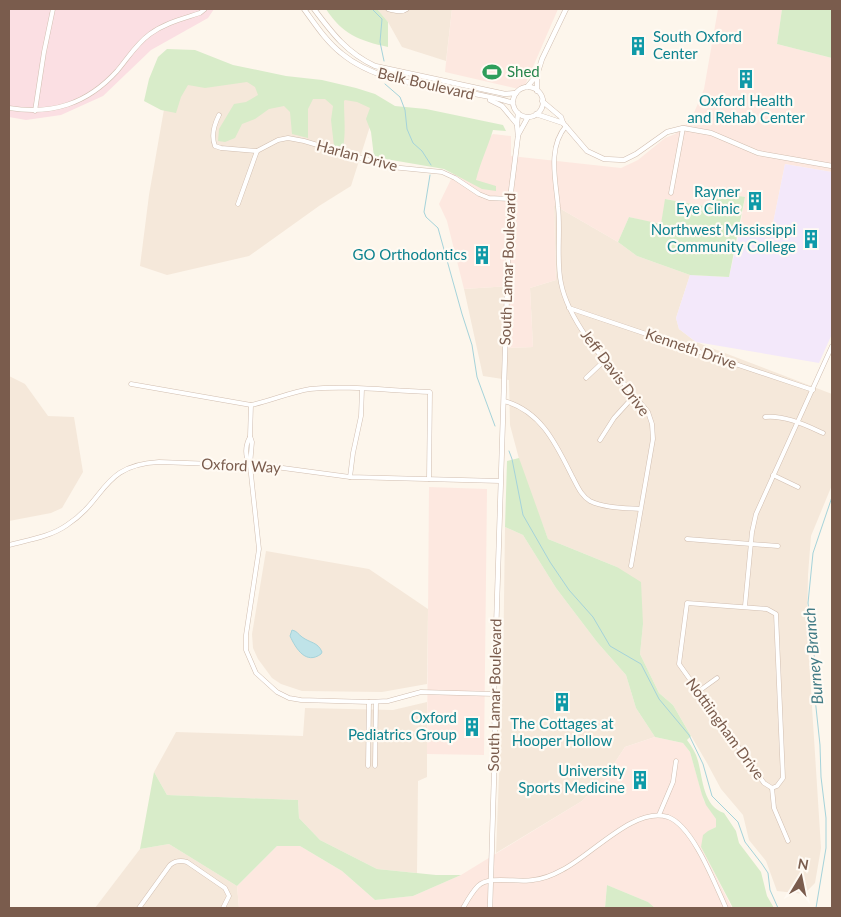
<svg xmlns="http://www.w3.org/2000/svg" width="841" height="917" font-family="Lato,sans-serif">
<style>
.residential{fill:#f5e8da}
.commercial{fill:#fde8e0}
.education{fill:#f3e8fa}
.medical{fill:#fbdfe3}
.green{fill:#d8ecc9}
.water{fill:#bfe3e8;stroke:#a5d3da}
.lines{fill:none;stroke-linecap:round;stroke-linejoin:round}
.stream{stroke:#a5d3da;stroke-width:1}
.minor-casing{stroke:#d1beb0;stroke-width:5}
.tertiary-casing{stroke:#d1beb0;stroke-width:5.5}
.minor{stroke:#fff;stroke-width:4}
.tertiary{stroke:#fff;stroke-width:4.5}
.labels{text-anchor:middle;stroke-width:4.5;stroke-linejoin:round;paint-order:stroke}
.culture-label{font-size:15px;fill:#0d838f;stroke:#fffaf3;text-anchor:end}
.leisure-label{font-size:15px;fill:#27864d;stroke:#fffaf3;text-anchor:start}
.street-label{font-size:15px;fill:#7a5c4d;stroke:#fffaf3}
.water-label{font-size:16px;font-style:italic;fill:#437c86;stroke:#fffaf3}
</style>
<rect width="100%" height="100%" fill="#fdf6ec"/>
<g class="residential">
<polygon points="377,9 452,9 446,61 402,47 388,22"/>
<polygon points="175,74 249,76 377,104 351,186 319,206 249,256 167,275 140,266 149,195 166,98"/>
<polygon points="554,205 618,242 637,256 690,275 676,318 679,329 696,342 832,394 832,485 811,536 808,575 807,628 821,848 815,883 804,894 777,891 766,861 749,840 743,815 721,789 707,763 673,705 659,693 640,654 643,624 617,567 548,539 522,470 510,425 509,380 483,376 464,289 510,286 508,348 533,347 530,288 556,280"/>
<polygon points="9,376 25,384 48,416 74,417 83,472 62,508 51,513 9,521"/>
<polygon points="505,527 523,535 556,588 597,642 626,675 636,708 655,737 625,747 606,776 582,801 496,853 503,672"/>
<polygon points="266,551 369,569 428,609 427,684 382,692 302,691 281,684 272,678 258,659 253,648 252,634"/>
<polygon points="427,702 427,777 418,781 417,873 377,869 320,840 299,818 298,800 167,795 154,772 176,732 303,736 305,708 393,710"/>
<polygon points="169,844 237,886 239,908 95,908 140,849"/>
</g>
<g class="commercial">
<polygon points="452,9 558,9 523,90 445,72"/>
<polygon points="718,9 782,9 777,44 832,58 832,172 785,164 770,238 739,233 745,197 709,207 666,199 661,225 629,217 618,242 554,205 556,280 530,288 533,347 508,348 510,286 464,289 447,221 439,204 456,169 493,134 511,136 511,156 621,168 638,160 665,138 675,134 691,120 704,89"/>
<polygon points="429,487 487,489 484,755 427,754"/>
<polygon points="655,737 683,743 690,752 704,801 716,819 716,827 712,829 701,847 732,908 655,908 648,902 607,885 605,908 239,908 237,886 277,846 300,846 342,871 375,900 413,896 461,875 582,801 606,776 625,747"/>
</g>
<polygon class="education" points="785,164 832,172 832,334 819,363 696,342 679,329 676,318 690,275 729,277 739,233 770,238"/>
<polygon class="medical" points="9,9 214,9 208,18 151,50 103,96 61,115 26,120 9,117"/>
<g class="green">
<path d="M326,9H377L388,22V47C360,41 342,34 326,9Z"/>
<polygon points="782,9 832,9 832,58 777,44"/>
<path d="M167,49L195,50L233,65L286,76L322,80L356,88L375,94L395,106L426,109L503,125L506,131L493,130C488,147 480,163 476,180L496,186V191L482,189L444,169L374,157L371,132L366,119L370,108L357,102L345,100L344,101C344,117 346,132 343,148L334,146L331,120L333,106L325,99H313L308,109V138L292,134L290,112L284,106L269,109L255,119L242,124L235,138L225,142L218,141L219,129L234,104L246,102L258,95L255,87L247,82L205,88L188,85L181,97L176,113L161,110L144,101L149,79L158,57Z"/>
<polygon points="712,192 745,197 729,277 690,275 637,256 618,242 629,217 661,224 665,199 709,207"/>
<path d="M519,458L548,539L617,567L641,582L643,624L640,654L659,693L673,705L691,736L687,740C692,747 696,753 698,761C703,779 703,806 724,813L736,831L739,843L761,872L767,896L774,908H733L701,847L703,835L708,831L716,827V819L706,805L702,795L690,752L683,743L655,737L636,708L626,675L597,642L556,588L523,535L505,527L507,461Z"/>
<polygon points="154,772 167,795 298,800 299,818 320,840 377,869 436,875 461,875 413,896 375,900 342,871 300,846 277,846 237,886 169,844 140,849"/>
<polygon points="607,885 648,902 655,908 605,908"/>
</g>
<path class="water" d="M292,630C297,631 298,634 302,637C310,643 318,642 322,652L321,654C306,665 296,649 290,636Z"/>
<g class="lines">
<g class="stream">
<polyline points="372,9 382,19 380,42 384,61"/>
<polyline points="385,84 400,97 405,110 407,129 413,143 422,151 431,165"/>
<polyline points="430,175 424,212 426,217 438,228 462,314 472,345 477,377 495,426"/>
<polyline points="509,451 512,459 523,515 550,562 569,590 593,617 610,646 641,664 659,699 689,735 703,764 712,796 738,822 745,842 762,864 768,873 770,890 778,908"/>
<polyline points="816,908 826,848 826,818 821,777 820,745 815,698 814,646 808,603 813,553 832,497"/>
</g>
<g class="minor-casing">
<g id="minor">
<path d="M388,9C395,11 402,13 407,9"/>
<path d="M9,108C52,115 87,104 117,71C128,58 136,44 150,34C165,23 182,19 200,13L205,9"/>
<polyline points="35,111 44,52 53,9"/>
<path d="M219,115C214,125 211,136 215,146L221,148L257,151"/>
<path d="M566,126C547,148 556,181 558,207C561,231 556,260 561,283C570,329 619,376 648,412L652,424L653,439L631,566"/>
<polyline points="671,193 683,128"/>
<polyline points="238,204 257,151 278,140 288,138 304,141 391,167 442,172 455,178 479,194 489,198 510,199"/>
<polyline points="569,308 813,390"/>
<polyline points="586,378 604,361"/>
<path d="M131,384L251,405C271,401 290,392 310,389C347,385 392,391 430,392L429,479"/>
<path d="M504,401C541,411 556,444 572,476C577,485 581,496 590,501C604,508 625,508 640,509"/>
<polyline points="251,405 250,436 252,442 250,465 259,549 246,635 246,650 256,673 277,692 289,698 301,700 369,702 388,701 421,692 494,694"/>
<path d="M765,417C785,415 805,425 823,433"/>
<path d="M250,437C245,446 245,456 250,465"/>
<polyline points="600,440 614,418 634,396"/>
<polyline points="773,475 798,487"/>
<polyline points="350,477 353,453 361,416 362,389"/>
<polyline points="687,539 778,546"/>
<path d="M9,545C28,540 50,537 67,525C107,499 101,465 159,462L268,466L350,477L500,481"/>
<polygon points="687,603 767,609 776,614 783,778 777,786 772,788 764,783 679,664"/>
<polyline points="745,606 752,532 756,514 832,346"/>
<polyline points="699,691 717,678"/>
<polyline points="368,766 369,702"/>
<polyline points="375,766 376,702"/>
<polyline points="772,788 774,808 788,841"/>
<polyline points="659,815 673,782 676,761"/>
<path d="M139,908L170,865C175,861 180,860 187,862L225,888L229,896L223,908"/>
<path d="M463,908C467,901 472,892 478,886C489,875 518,883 533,880C543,879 553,875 562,870C591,856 634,806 668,817C693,826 715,884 726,908"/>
</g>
</g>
<g class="tertiary-casing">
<g id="tertiary">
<path d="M304,9C315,24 326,41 341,53C386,91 459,85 513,103"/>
<path d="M314,9C332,33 347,53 375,66L505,94L516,93"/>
<polyline points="527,87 537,75"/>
<circle cx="528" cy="102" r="15"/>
<polyline points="537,91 537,75 542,59 566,9"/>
<polyline points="490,100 502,106 517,124"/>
<polyline points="542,101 561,117 563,123 587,151 604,159 624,160 636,154 667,132 683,128 711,133 758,153 832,166"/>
<polyline points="536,114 563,123"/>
<polyline points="518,135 528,117"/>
<polyline points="490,908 495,744 494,694 510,199 518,136 517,124 518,113"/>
</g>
</g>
<use href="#minor" class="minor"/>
<use href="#tertiary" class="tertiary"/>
</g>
<defs>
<g id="building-bare" transform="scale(1.5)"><path d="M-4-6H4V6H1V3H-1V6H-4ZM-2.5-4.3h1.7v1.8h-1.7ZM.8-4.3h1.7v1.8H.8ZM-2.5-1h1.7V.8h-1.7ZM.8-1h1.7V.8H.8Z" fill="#0f9aa8" stroke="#fffaf3" stroke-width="2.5" paint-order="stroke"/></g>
<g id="stadium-bare" transform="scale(1.5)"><path d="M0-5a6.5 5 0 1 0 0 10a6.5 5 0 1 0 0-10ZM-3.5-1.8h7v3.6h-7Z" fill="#2e9e5b" stroke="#fffaf3" stroke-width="2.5" paint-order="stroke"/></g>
</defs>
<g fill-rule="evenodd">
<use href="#building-bare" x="638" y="46"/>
<use href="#stadium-bare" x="492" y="72"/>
<use href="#building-bare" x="746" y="79"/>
<use href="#building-bare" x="755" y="201"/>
<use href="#building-bare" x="811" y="239"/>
<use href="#building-bare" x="482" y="255"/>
<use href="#building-bare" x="562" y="702"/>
<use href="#building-bare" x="472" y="727"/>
<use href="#building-bare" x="640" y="780"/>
</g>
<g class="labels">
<g class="culture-label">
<text x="653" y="42" text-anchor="start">South Oxford<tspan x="653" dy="17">Center</tspan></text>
<text x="746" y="106" text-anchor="middle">Oxford Health<tspan x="746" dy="17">and Rehab Center</tspan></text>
<text x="740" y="197">Rayner<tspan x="740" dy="17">Eye Clinic</tspan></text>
<text x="796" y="235">Northwest Mississippi<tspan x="796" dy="17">Community College</tspan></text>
<text x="467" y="260">GO Orthodontics</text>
<text x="457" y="723">Oxford<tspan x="457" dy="17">Pediatrics Group</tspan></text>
<text x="562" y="729" text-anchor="middle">The Cottages at<tspan x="562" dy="17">Hooper Hollow</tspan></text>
<text x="625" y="776">University<tspan x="625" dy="17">Sports Medicine</tspan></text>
</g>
<g class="leisure-label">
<text x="507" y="77">Shed</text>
</g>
<g class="street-label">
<text transform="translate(426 84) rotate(13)" y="5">Belk Boulevard</text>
<text transform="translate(357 156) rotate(15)" y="5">Harlan Drive</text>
<text transform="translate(508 269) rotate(-88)" y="5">South Lamar Boulevard</text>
<text transform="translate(691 349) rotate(19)" y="5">Kenneth Drive</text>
<text transform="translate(615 373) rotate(53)" y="5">Jeff Davis Drive</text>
<text transform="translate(241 466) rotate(3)" y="5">Oxford Way</text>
<text transform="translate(495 695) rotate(-89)" y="5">South Lamar Boulevard</text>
<text transform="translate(725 729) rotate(54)" y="5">Nottiingham Drive</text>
</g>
<g class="water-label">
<text transform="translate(813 656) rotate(-95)" y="6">Burney Branch</text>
</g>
</g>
<rect width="841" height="917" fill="none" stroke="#7a5c4d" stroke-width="20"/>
<g transform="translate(801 877) rotate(10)" stroke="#fffaf3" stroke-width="4" paint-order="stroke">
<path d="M0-4L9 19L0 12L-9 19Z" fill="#7a5c4d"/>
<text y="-8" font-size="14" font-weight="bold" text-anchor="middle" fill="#7a5c4d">N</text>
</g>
</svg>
